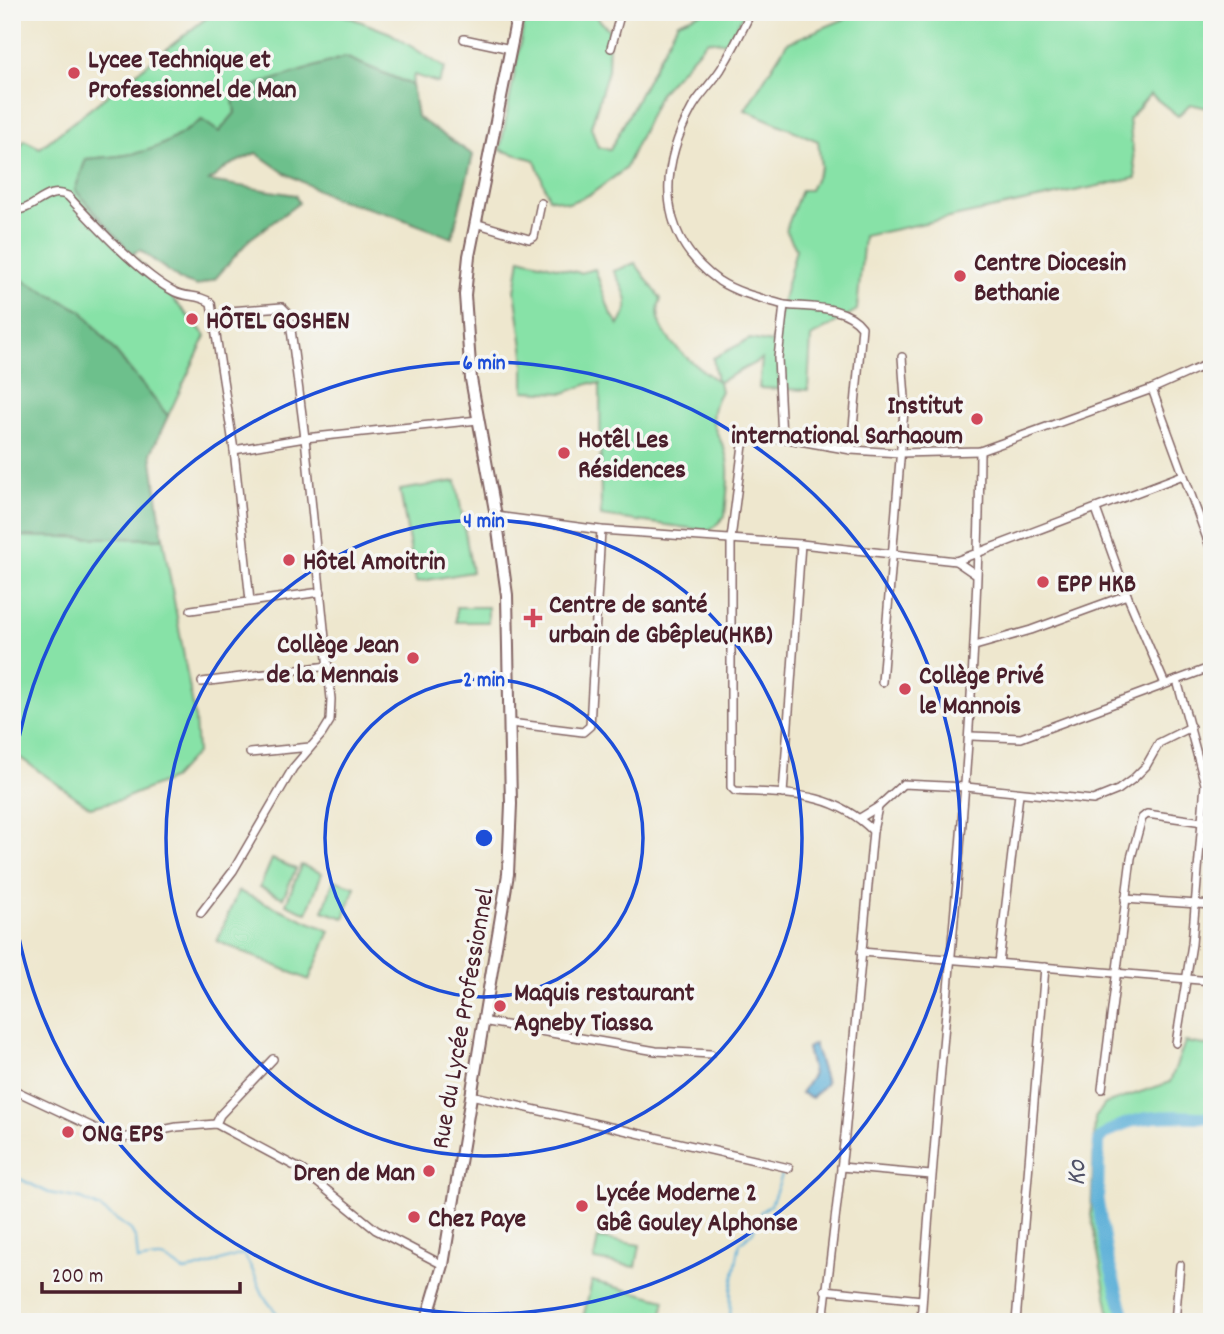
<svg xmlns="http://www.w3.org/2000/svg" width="1224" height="1334" font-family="Dekko,sans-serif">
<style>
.green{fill:#87e2a7;stroke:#688069;stroke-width:2}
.forest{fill:#6dc08c;stroke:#5c705c;stroke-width:2}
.water{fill:#5db0d8;stroke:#546882;stroke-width:2}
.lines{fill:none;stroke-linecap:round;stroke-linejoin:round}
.stream{stroke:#5db0d8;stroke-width:2}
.river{stroke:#5db0d8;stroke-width:12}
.street-casing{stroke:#836564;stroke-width:10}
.secondary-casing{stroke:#836564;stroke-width:14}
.street{stroke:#fff;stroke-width:7}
.secondary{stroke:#fff;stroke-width:10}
.ring{fill:none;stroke:#1d4ed8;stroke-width:3.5}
.poi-dot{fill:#d1495b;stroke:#f6f6f2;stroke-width:2.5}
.labels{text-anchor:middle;stroke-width:7;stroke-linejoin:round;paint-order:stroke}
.poi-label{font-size:26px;font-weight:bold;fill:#4a1f2b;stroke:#f6f6f2;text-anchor:start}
.street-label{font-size:26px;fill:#4a1f2b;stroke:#f6f6f2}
.water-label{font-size:28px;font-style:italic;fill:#515268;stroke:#f6f6f2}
.centre{fill:#1d4ed8;stroke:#f6f6f2;stroke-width:3.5}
.ring-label{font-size:21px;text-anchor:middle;font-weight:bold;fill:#1d4ed8;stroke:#f6f6f2;stroke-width:7;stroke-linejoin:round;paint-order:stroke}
</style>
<rect width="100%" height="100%" fill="#f6f6f2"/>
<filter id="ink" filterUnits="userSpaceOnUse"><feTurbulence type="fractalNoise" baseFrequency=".0143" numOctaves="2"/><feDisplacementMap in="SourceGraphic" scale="14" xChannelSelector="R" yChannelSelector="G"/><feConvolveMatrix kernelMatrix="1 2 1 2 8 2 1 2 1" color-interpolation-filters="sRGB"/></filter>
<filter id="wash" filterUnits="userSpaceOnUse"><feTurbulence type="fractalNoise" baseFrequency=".00686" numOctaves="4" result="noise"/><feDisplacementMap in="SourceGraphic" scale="28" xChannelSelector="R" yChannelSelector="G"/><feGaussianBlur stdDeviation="1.57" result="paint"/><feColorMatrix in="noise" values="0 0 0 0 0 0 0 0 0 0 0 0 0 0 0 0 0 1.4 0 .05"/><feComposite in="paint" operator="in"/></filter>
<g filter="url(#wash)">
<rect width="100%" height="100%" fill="#eee7ce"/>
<g class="green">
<path d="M214,12H336L390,33L445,68L438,83L414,75L412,85L345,57L233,93L235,113L219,132L201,120C154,154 143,154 86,159L75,190L206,336L168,416L82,311L16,278L12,283V164L24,140L40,148Z"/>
<polygon points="526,12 567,21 571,12 592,12 609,30 608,70 591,127 598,147 610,150 678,22 703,12 745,12 727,43 708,40 660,93 625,169 591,194 569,203 549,198 535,160 500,150"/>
<path d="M861,12H1212V109L1190,104L1178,116L1150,94L1129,119L1136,178L864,236L857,310L811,337L808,390L759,388L762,359L719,382L721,391C699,429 726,432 728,467C729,483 726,500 725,516L710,531L601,516L600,384L591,383L564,393L524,391V354L515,291L520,258L580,273L595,269L610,312L619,325C634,301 625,294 614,271L635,263L661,299C646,332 695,365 717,381L713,358L750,339L772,343L796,249L786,230L801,190H810L821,167L818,141L745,110L787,43Z"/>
<polygon points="456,481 472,572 416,582 400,490"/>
<polygon points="12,536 163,539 195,718 197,752 172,779 120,800 90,807 12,752"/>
<rect x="456" y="607" width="32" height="15"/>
<polygon points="272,859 296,869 283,898 260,887"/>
<polygon points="301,865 322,873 307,913 286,904"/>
<polygon points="334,880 355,887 344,918 323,911"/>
<polygon points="238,891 330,931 309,980 217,941"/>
<path d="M1185,1042L1212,1046V1118C1175,1115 1128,1112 1099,1140L1098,1203L1107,1256L1126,1322H1111L1091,1215L1095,1118L1105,1104L1170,1082Z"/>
<polygon points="598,1238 640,1245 636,1267 594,1260"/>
<polygon points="592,1281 665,1300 660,1322 582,1322"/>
</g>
<g class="forest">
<path d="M345,57L412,85L417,117L473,155L452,238L392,215L333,198L283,172L256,153L228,166L209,181L295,195L299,203L250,239L215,279L197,286L180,280L140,250L132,254L75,190L86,159C143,154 154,154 202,120L219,132L235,113L232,93Z"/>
<polygon points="17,277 82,311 168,416 151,453 163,539 12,536 12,283"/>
</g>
<polygon class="water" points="814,1044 826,1083 812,1098 801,1093 813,1074 807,1048"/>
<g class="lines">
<g class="stream">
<path d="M12,1175L49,1193L81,1199L100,1208L131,1230L136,1239L138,1261C162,1256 164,1255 183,1271C196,1271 226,1258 243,1254C253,1267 256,1280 263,1294C268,1305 277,1310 282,1322"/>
<polyline points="730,1322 731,1290 740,1243 753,1232 761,1211 771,1205 782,1175"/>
</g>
<path class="river" d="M1126,1322L1107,1256L1098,1203L1099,1140C1128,1112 1175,1115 1212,1118"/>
</g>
</g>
<g filter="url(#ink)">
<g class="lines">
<g class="street-casing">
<g id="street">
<path d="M751,12C742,31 732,51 721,69C712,83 700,94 692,108C658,170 657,237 719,281C737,293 764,299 784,305L778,358L782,438"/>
<polyline points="464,39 511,49"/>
<polyline points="611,48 621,12"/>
<path d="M12,210C34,213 45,185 68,196C95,225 140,274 175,292C187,298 199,294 211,303L234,450L250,601"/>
<polyline points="475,223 529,239 534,237 541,203"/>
<path d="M784,305C810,308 846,305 862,327L851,450"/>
<polyline points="1152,389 1212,552"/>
<polyline points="234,450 305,438 478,420"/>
<polyline points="496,516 601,530 801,544 956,561 1183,475"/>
<polyline points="956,561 975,574"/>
<polyline points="1127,595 1165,684"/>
<polyline points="191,610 321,592"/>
<polyline points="975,646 1031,630 1127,595 1096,509"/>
<polyline points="202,682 328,666"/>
<polyline points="882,682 905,398 902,357"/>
<polyline points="510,723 583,732 590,726 601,530"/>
<polyline points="971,736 1021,738 1212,667"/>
<polyline points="250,753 310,747"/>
<polyline points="783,794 801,544"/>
<polyline points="860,818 878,807"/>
<path d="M873,831C833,791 788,794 735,791L731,787V539L743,445L749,440L782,438L851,450L900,453L980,451L1152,389L1212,362"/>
<polyline points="1125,899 1212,905"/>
<polyline points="201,913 233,871 293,768 322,734 330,721 331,699 305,438 289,314 282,307 230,311 223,313 216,325"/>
<polyline points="861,952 1212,981"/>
<polyline points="999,963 1019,794"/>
<polyline points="482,1021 656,1051 711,1054"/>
<polyline points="1176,1043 1192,944 1205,784 1177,680"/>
<polyline points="12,1089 118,1139 177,1127 216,1124 302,1170 376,1230 443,1265"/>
<polyline points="1102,1089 1131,858 1142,818 1147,814 1203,822"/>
<polyline points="471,1095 789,1168"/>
<polyline points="216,1124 220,1115 273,1059"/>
<polyline points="841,1167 931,1175"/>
<polyline points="825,1290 922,1300"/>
<polyline points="823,1322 845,1135 873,831 878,807 903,784 966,787 1093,800 1118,790 1133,779 1146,766 1159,743 1191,727"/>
<path d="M921,1322C940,1031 978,742 980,451"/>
<polyline points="1016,1322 1045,967"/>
<polyline points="1175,1322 1180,1265"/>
</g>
</g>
<g class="secondary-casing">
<polyline id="secondary" points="426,1322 443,1265 508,874 511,804 507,595 496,516 471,379 465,295 469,256 518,12"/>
</g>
<use href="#street" class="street"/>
<use href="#secondary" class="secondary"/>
</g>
</g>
<g class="ring">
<circle cx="484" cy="838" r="159"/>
<circle cx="484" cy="838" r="318"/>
<path d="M13 772A476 476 0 1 1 13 904"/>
</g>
<g class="poi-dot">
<circle cx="74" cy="73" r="7"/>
<circle cx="960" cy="276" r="7"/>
<circle cx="192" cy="319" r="7"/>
<circle cx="977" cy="419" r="7"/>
<circle cx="564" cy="453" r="7"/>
<circle cx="289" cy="560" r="7"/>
<circle cx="1043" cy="582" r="7"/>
<path d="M529.5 607.5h7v7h7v7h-7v7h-7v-7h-7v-7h7z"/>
<circle cx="413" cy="658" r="7"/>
<circle cx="905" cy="689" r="7"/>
<circle cx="500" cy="1006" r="7"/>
<circle cx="68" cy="1132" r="7"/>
<circle cx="429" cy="1171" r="7"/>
<circle cx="582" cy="1206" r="7"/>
<circle cx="414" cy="1217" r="7"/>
</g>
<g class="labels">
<g class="poi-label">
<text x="88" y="67">Lycee Technique et<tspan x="88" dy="30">Professionnel de Man</tspan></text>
<text x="974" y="270">Centre Diocesin<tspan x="974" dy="30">Bethanie</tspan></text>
<text x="206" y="328">HÔTEL GOSHEN</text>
<text x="963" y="413" text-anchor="end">Institut<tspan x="963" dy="30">international Sarhaoum</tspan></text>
<text x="578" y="447">Hotêl Les<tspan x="578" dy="30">Résidences</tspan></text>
<text x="303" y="569">Hôtel Amoitrin</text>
<text x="1057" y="591">EPP HKB</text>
<text x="549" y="612">Centre de santé<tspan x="549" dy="30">urbain de Gbêpleu(HKB)</tspan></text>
<text x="399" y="652" text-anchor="end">Collège Jean<tspan x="399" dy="30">de la Mennais</tspan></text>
<text x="919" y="683">Collège Privé<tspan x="919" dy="30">le Mannois</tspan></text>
<text x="514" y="1000">Maquis restaurant<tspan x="514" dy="30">Agneby Tiassa</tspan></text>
<text x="82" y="1141">ONG EPS</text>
<text x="415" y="1180" text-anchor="end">Dren de Man</text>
<text x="596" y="1200">Lycée Moderne 2<tspan x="596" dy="30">Gbê Gouley Alphonse</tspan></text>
<text x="428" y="1226">Chez Paye</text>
</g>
<g class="street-label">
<text transform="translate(461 1018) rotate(-80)" y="9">Rue du Lycée Professionnel</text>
</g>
<g class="water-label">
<text transform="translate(1074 1173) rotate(-89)" y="10">Ko</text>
</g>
</g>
<circle cx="484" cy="838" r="10" class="centre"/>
<g class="ring-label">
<text x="484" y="369">6 min</text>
<text x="484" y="527">4 min</text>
<text x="484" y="686">2 min</text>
</g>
<rect width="1224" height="1334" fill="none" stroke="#f6f6f2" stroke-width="42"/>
<path d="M42 1282v10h198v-10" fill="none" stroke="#4a1f2b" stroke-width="3.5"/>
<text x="52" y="1282" font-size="21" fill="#4a1f2b" stroke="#f6f6f2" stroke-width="5" paint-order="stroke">200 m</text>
</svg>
